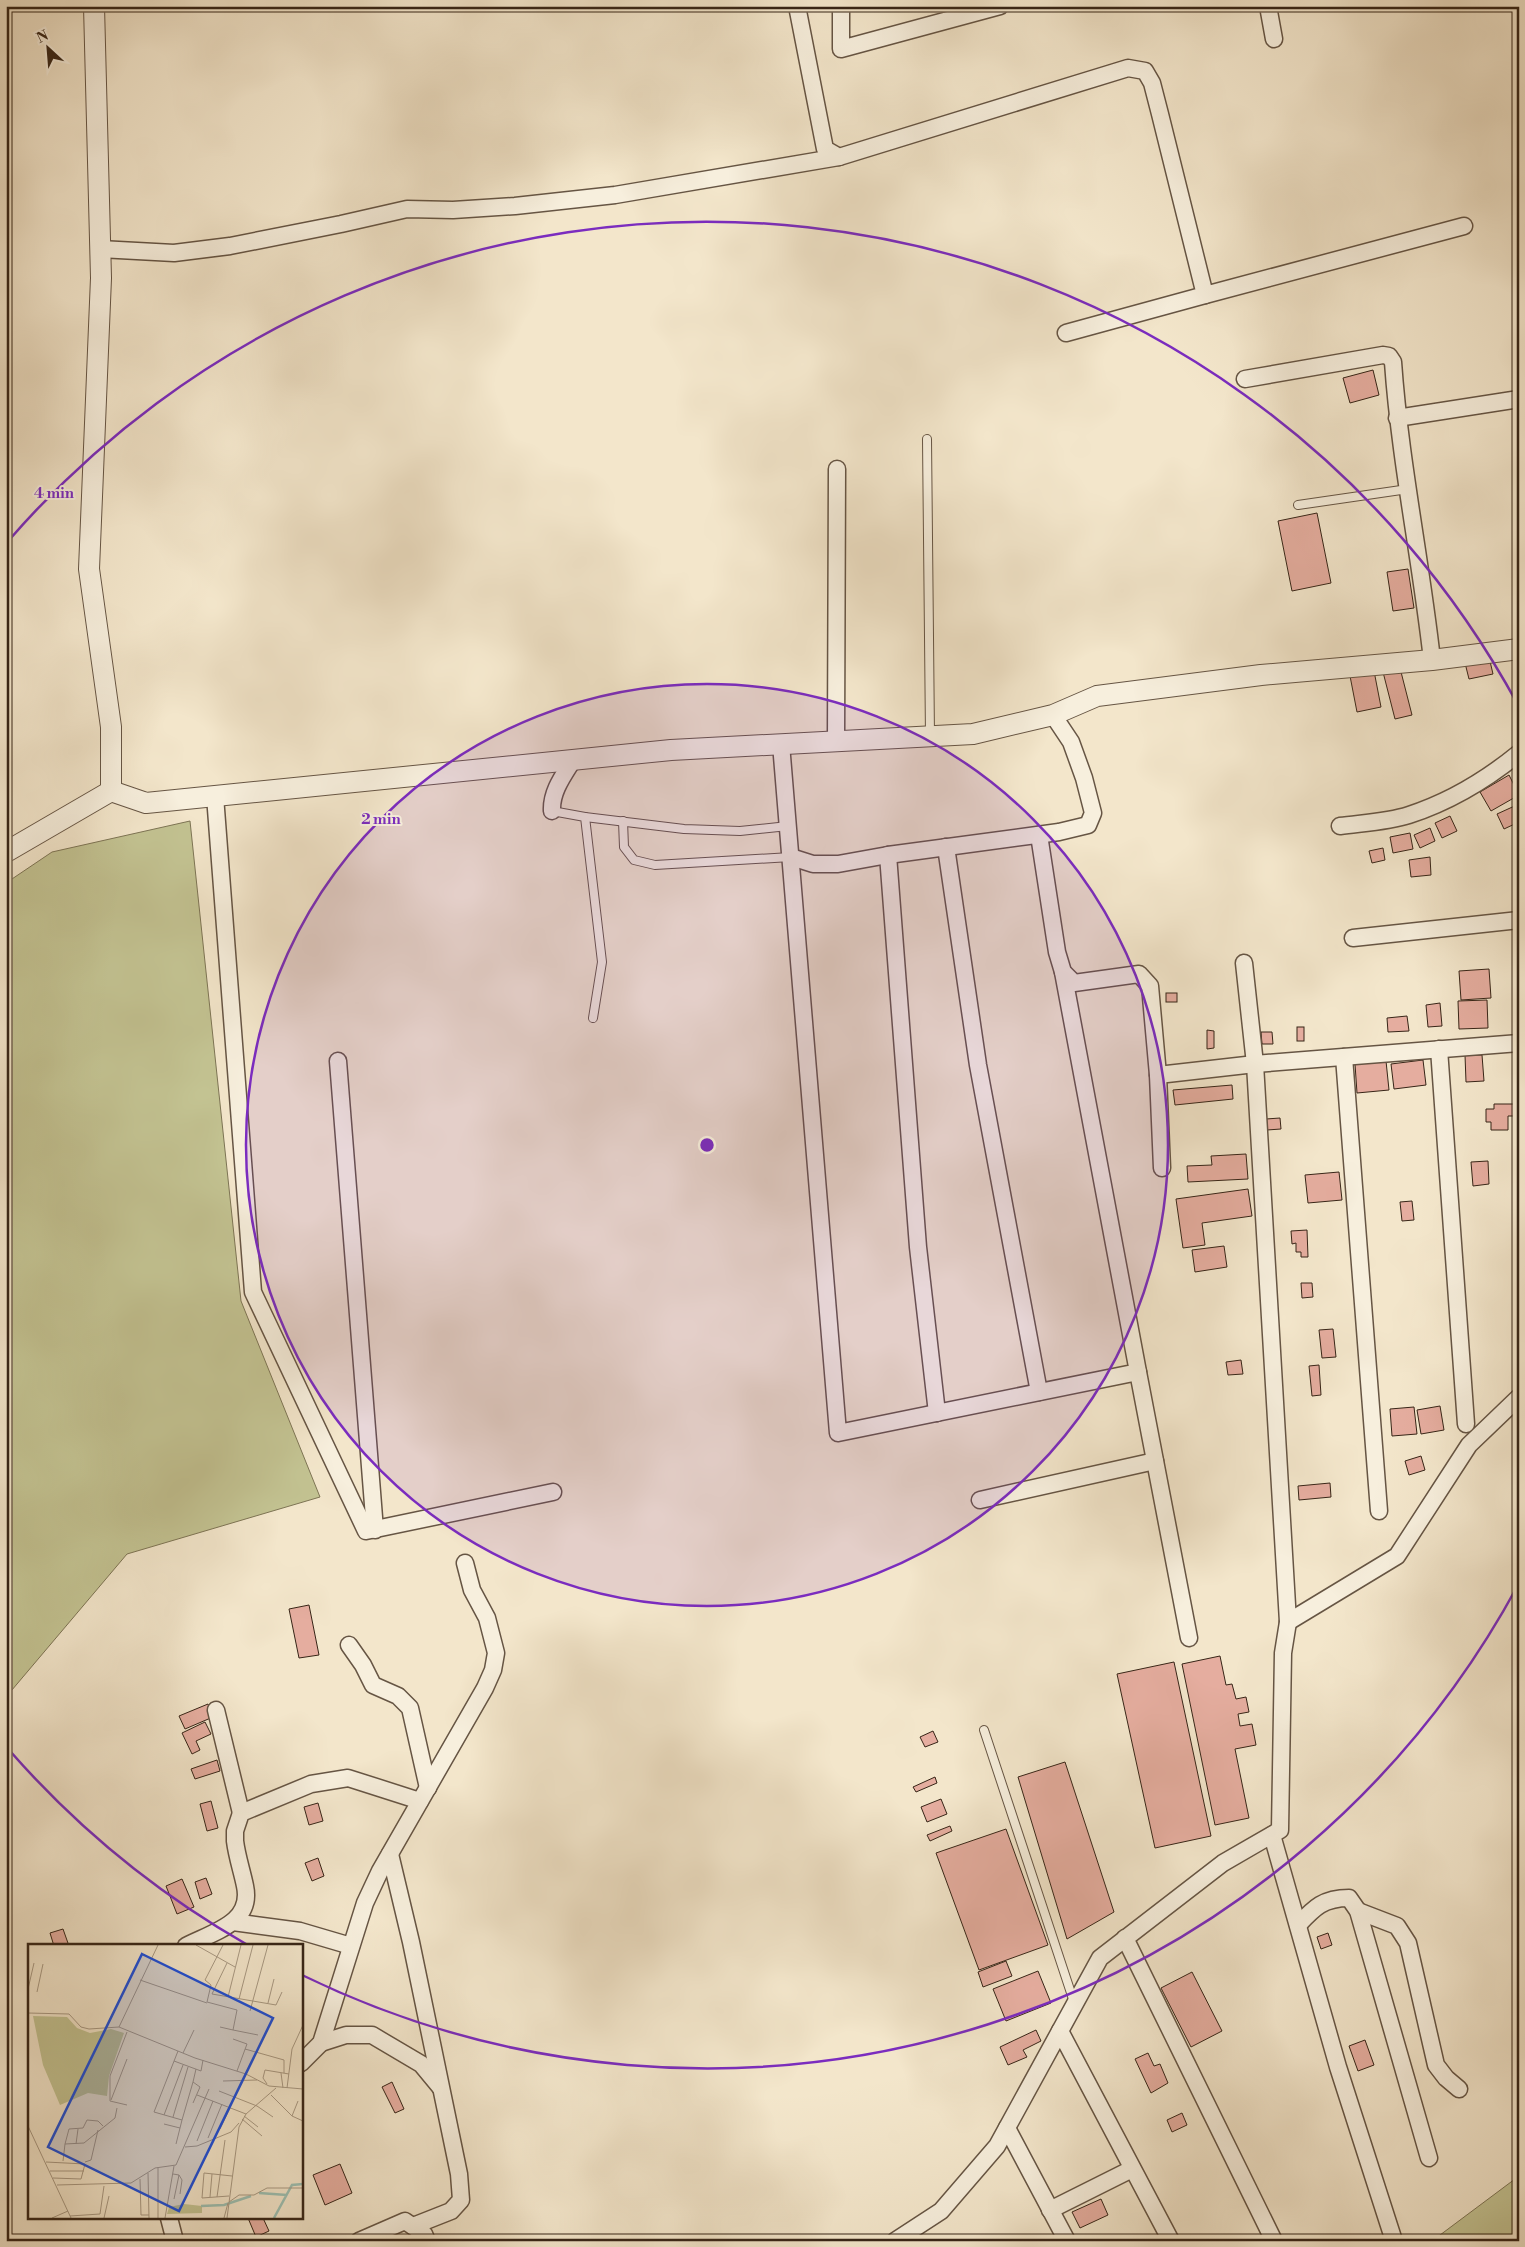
<svg xmlns="http://www.w3.org/2000/svg" width="1525" height="2247" font-family="'Libre Bodoni',serif">
<style>
.green{fill:#c3c392;stroke:#7d7454}
.building{fill:#e5ad9f;stroke:#372517}
.lines{fill:none;stroke-linecap:round;stroke-linejoin:round}
.service-casing{stroke:#654;stroke-width:10}
.minor-casing{stroke:#654;stroke-width:19}
.tertiary-casing{stroke:#654;stroke-width:22}
.service{stroke:#f7efdd;stroke-width:8}
.minor{stroke:#f7efdd;stroke-width:16}
.tertiary{stroke:#f7efdd;stroke-width:20}
.ring{fill:none;stroke:#7b2cbf;stroke-width:2.5}
.inset-river{fill:none;stroke:#9cc0b3;stroke-width:2.5}
.inset-road{fill:none;stroke:#a89983;stroke-width:1}
.view{fill:#1d4ed8;fill-opacity:0.15;stroke:#1d4ed8;stroke-width:2.5}
.inset-edge{fill:none;stroke:#372517;stroke-width:2.5}
.centre{fill:#7b2cbf;stroke:#f7efdd;stroke-width:2.5}
.ring-label{font-size:15px;text-anchor:middle;font-weight:bold;fill:#7b2cbf;stroke:#f7efdd;stroke-width:4;stroke-linejoin:round;paint-order:stroke}
</style>
<rect width="100%" height="100%" fill="#f3e6cb"/>
<filter id="stains"><feTurbulence type="fractalNoise" baseFrequency=".004" numOctaves="4"/><feColorMatrix values="0 0 0 0 .2 0 0 0 0 .09 0 0 0 0 .02 0 0 0 .5 -.17"/></filter>
<radialGradient id="worn" r=".72"><stop offset=".6" stop-color="#630" stop-opacity="0"/><stop offset="1" stop-color="#630" stop-opacity=".3"/></radialGradient>
<g class="green">
<polygon points="190,821 241,1301 320,1497 127,1554 6,1697 6,883 52,852"/>
<polygon points="1519,2176 1519,2241 1432,2241"/>
</g>
<g class="building">
<polygon points="1373,370 1379,395 1350,403 1343,378"/>
<polygon points="1317,513 1331,583 1292,591 1278,521"/>
<polygon points="1408,569 1414,608 1393,611 1387,572"/>
<polygon points="1489,657 1493,674 1469,679 1465,663"/>
<polygon points="1400,668 1412,715 1395,719 1383,672"/>
<polygon points="1374,671 1381,707 1357,712 1350,676"/>
<polygon points="1509,775 1519,795 1491,811 1480,792"/>
<polygon points="1519,804 1519,822 1504,829 1497,814"/>
<polygon points="1450,816 1457,831 1442,838 1435,823"/>
<polygon points="1430,828 1435,841 1420,848 1414,835"/>
<polygon points="1410,833 1413,849 1393,853 1390,837"/>
<polygon points="1383,848 1385,860 1372,863 1369,851"/>
<polygon points="1430,857 1431,875 1411,877 1409,860"/>
<polygon points="1489,969 1491,998 1461,1000 1459,971"/>
<rect x="1166" y="993" width="11" height="9"/>
<polygon points="1487,1000 1488,1028 1459,1029 1458,1001"/>
<polygon points="1440,1003 1442,1026 1428,1027 1426,1005"/>
<polygon points="1407,1016 1409,1031 1388,1032 1387,1018"/>
<rect x="1297" y="1027" width="7" height="14"/>
<polygon points="1207,1030 1214,1031 1214,1048 1207,1049"/>
<polygon points="1261,1032 1272,1032 1273,1044 1262,1044"/>
<polygon points="1465,1055 1482,1055 1484,1081 1466,1082"/>
<polygon points="1423,1060 1426,1085 1394,1089 1391,1064"/>
<polygon points="1386,1061 1389,1090 1357,1093 1355,1064"/>
<polygon points="1232,1085 1233,1099 1175,1105 1173,1090"/>
<polygon points="1494,1104 1517,1104 1518,1116 1508,1116 1508,1130 1491,1130 1491,1122 1486,1122 1486,1109 1494,1109"/>
<polygon points="1280,1118 1281,1129 1267,1130 1266,1119"/>
<polygon points="1246,1154 1248,1179 1188,1182 1187,1166 1212,1165 1211,1156"/>
<polygon points="1488,1161 1489,1184 1473,1186 1471,1162"/>
<polygon points="1339,1172 1342,1200 1308,1203 1305,1175"/>
<polygon points="1248,1189 1252,1216 1202,1223 1205,1245 1183,1248 1176,1199"/>
<polygon points="1412,1201 1414,1220 1402,1221 1400,1202"/>
<polygon points="1307,1230 1308,1257 1301,1257 1301,1252 1296,1252 1296,1243 1292,1244 1291,1231"/>
<polygon points="1224,1246 1227,1267 1195,1272 1192,1250"/>
<polygon points="1301,1283 1312,1283 1313,1297 1302,1298"/>
<polygon points="1333,1329 1336,1357 1322,1358 1319,1330"/>
<polygon points="1241,1360 1243,1374 1228,1375 1226,1362"/>
<polygon points="1319,1365 1321,1395 1312,1396 1309,1366"/>
<polygon points="1440,1406 1444,1430 1421,1434 1417,1410"/>
<polygon points="1414,1407 1417,1434 1392,1436 1390,1409"/>
<polygon points="1421,1456 1425,1470 1409,1475 1405,1461"/>
<polygon points="1330,1483 1331,1497 1299,1500 1298,1486"/>
<polygon points="309,1605 319,1655 299,1658 289,1609"/>
<polygon points="1220,1656 1226,1685 1232,1684 1236,1699 1246,1697 1249,1712 1238,1714 1240,1726 1252,1724 1256,1745 1235,1749 1249,1818 1215,1825 1182,1664"/>
<polygon points="1174,1662 1211,1836 1155,1848 1117,1674"/>
<polygon points="208,1704 213,1717 185,1729 179,1716"/>
<polygon points="205,1722 211,1734 196,1741 200,1750 192,1754 182,1733"/>
<polygon points="933,1731 938,1742 925,1747 920,1737"/>
<polygon points="217,1760 220,1771 195,1779 191,1769"/>
<polygon points="1065,1762 1114,1912 1067,1939 1018,1777"/>
<polygon points="935,1777 937,1783 916,1792 913,1787"/>
<polygon points="941,1799 947,1814 927,1822 921,1807"/>
<polygon points="211,1801 218,1828 207,1831 200,1804"/>
<polygon points="318,1803 323,1821 309,1825 304,1807"/>
<polygon points="950,1826 952,1831 930,1841 927,1835"/>
<polygon points="1006,1829 1048,1945 979,1970 936,1853"/>
<polygon points="318,1858 324,1876 312,1881 305,1863"/>
<polygon points="206,1878 212,1894 200,1899 195,1882"/>
<polygon points="182,1879 194,1907 177,1914 166,1886"/>
<polygon points="63,1929 69,1946 54,1946 50,1933"/>
<polygon points="1328,1933 1332,1945 1321,1949 1317,1937"/>
<polygon points="1006,1961 1012,1976 983,1987 978,1972"/>
<polygon points="1038,1971 1051,2003 1006,2021 993,1989"/>
<polygon points="1192,1972 1222,2031 1191,2047 1161,1988"/>
<polygon points="1036,2030 1041,2041 1023,2050 1027,2057 1008,2065 1000,2047"/>
<polygon points="1365,2040 1374,2065 1358,2071 1349,2046"/>
<polygon points="1148,2053 1154,2066 1160,2064 1168,2083 1151,2093 1135,2059"/>
<polygon points="392,2082 404,2109 395,2113 382,2087"/>
<polygon points="1182,2113 1187,2125 1172,2132 1167,2120"/>
<polygon points="340,2164 352,2193 325,2205 313,2175"/>
<polygon points="1101,2199 1108,2215 1080,2228 1072,2212"/>
<polygon points="248,2218 263,2218 269,2231 256,2237"/>
</g>
<g class="lines">
<g class="service-casing">
<g id="service">
<polyline points="927,439 930,736"/>
<polyline points="1298,505 1408,489"/>
<polyline points="552,811 585,817 602,962 593,1018"/>
<polyline points="585,817 684,829 740,831 788,826"/>
<polyline points="623,821 624,847 634,860 655,865 791,857"/>
<polyline points="984,1730 1074,2002"/>
</g>
</g>
<g class="minor-casing">
<g id="minor">
<polyline points="797,6 825,149 839,157 1128,68 1145,71 1152,83 1160,114 1205,295 1066,333"/>
<polyline points="841,6 841,49 1000,6"/>
<polyline points="1268,6 1274,39"/>
<polyline points="100,249 174,253 230,246 341,224 407,209 453,210 515,206 615,195 839,157"/>
<polyline points="1205,295 1464,226"/>
<path d="M1245,379L1383,355L1389,356L1393,362C1400,462 1421,560 1432,660"/>
<polyline points="1397,418 1519,399"/>
<polyline points="836,741 837,469"/>
<polyline points="781,744 838,1433 1138,1372 1063,972"/>
<polyline points="215,796 253,1292 366,1531 553,1492"/>
<path d="M552,811C551,792 563,776 573,760"/>
<path d="M1340,826C1362,823 1388,822 1409,815C1449,802 1486,780 1519,753"/>
<polyline points="1039,835 1057,952 1063,972 1074,983 1139,974 1150,986 1158,1075 1162,1168"/>
<polyline points="946,847 978,1065 1039,1392"/>
<polyline points="888,855 918,1247 937,1413"/>
<polyline points="791,857 813,864 838,864 888,855 1059,832 1088,825 1093,813 1084,778 1071,742 1053,715"/>
<polyline points="1353,938 1519,920"/>
<polyline points="1439,1049 1466,1424"/>
<polyline points="1344,1057 1379,1511"/>
<polyline points="338,1061 375,1530"/>
<polyline points="1158,1075 1255,1064 1519,1043"/>
<polyline points="1138,1372 1189,1638"/>
<polyline points="980,1500 1155,1461"/>
<polyline points="1288,1622 1397,1556 1469,1445 1519,1397"/>
<polyline points="349,1645 363,1665 373,1685 398,1696 410,1708 428,1788"/>
<polyline points="216,1710 241,1813"/>
<polyline points="1272,1835 1338,2067 1394,2241"/>
<polyline points="390,1854 411,1942 459,2174 461,2200 451,2211 413,2226"/>
<polyline points="1358,1911 1397,1926 1408,1943 1436,2065 1446,2078 1459,2089"/>
<polyline points="233,1922 300,1931 351,1946"/>
<path d="M1298,1925C1314,1908 1323,1898 1349,1898L1358,1911L1429,2158"/>
<polyline points="1125,1938 1274,2241"/>
<path d="M186,1946C213,1932 253,1923 245,1886C242,1871 237,1857 235,1841V1831L241,1813L311,1784L348,1778L420,1801"/>
<polyline points="1060,2031 1171,2241"/>
<polyline points="321,2043 346,2035 372,2035 421,2064 440,2087"/>
<polyline points="301,2063 321,2043 365,1903 380,1871 485,1688 493,1670 496,1653 487,1618 472,1590 465,1563"/>
<polyline points="1007,2128 1067,2241"/>
<polyline points="1050,2210 1132,2169"/>
<polyline points="169,2218 175,2241"/>
<polyline points="359,2241 405,2221 424,2234 427,2241"/>
<polyline points="895,2241 941,2211 997,2146 1100,1958 1223,1863 1280,1830 1283,1653 1288,1622 1255,1064 1244,963"/>
</g>
</g>
<g class="tertiary-casing">
<g id="tertiary">
<polyline points="111,791 146,803 671,750 973,734 1053,715 1097,696 1261,675 1432,660 1519,649"/>
<polyline points="6,852 111,791 111,727 89,569 101,278 94,6"/>
</g>
</g>
<use href="#service" class="service"/>
<use href="#minor" class="minor"/>
<use href="#tertiary" class="tertiary"/>
</g>
<circle cx="707" cy="1145" r="461" fill="#7b2cbf" fill-opacity=".12"/>
<g class="ring">
<circle cx="707" cy="1145" r="461"/>
<path d="M1518 1585A923 923 0 0 1 302 1975M246 1944A923 923 0 0 1 10 1751M10 539A923 923 0 0 1 1518 705"/>
</g>
<g transform="translate(28 1944)">
<rect width="275" height="275" fill="#f3e6cb"/>
<path d="M5,72L39,73L49,84L62,89L83,85L96,89L81,132L79,152L60,149L32,161L15,121ZM156,260L174,262V269L139,270L141,263Z" fill="#c3c392"/>
<path class="inset-river" d="M231,249L259,251M173,262L196,261L223,252M246,274L264,241L275,240"/>
<path class="inset-road" d="M168,1L207,23M199,19L184,50L248,61L254,48M112,36L179,59M0,45L6,19M9,48L15,20M200,53L213,1M211,55L225,1M240,59L246,35M222,67L240,1M0,69L41,70L53,83L61,85L91,83L130,1M91,83L167,114L218,130L241,142L275,145M192,83L205,86L209,66L179,58L183,41L177,36L195,1M205,86L230,91M205,95L219,100L209,127M217,105L256,116V129M150,107L126,168L154,176L165,138M155,109L166,86M146,117L173,127L175,116M253,129L255,144M195,137L229,136M239,140L235,134L237,126L261,130M259,144L264,105L275,81M191,147L229,162L245,173M169,151L218,170M243,151L264,172L275,177M83,156L99,115M165,159L172,143L165,138L168,125M99,161L82,157V132L99,88M136,171L155,121M216,172L230,183M264,172L270,157M145,173L160,123M214,175L234,192M136,180L152,184M0,182L43,274M192,185L202,164M180,194L194,160M169,197L185,157M37,200L41,185L55,184L59,176L70,177L75,182M48,200L50,185M148,200L154,176M157,203L169,202L203,188L211,179M35,217L37,200L56,199L87,174L89,164M18,218L57,220L53,235L25,234M57,218L63,216L70,186M130,223V274M22,227H56M120,229L121,274M145,230L151,231L146,255M151,231L154,236L152,250M112,235L113,271H121M29,241L103,239L127,224L148,221L181,145M201,252L174,254L176,229L204,232M182,253L184,230M189,253L197,196M201,258L211,251H226L239,244H275M42,272L72,270L76,242M24,274L40,267M76,274L81,252M137,274L146,222M196,274L200,259M199,274L211,183L218,170L248,144"/>
<path class="view" d="M114,10L245,74L151,267L20,203Z"/>
<rect width="275" height="275" class="inset-edge"/>
</g>
<circle cx="707" cy="1145" r="8" class="centre"/>
<g class="ring-label">
<text x="54" y="498">4 min</text>
<text x="381" y="824">2 min</text>
</g>
<rect width="1525" height="2247" fill="none" stroke="#f3e6cb" stroke-width="25"/>
<rect x="8" y="8" width="1510" height="2232" fill="none" stroke="#372517" stroke-width="2.5"/>
<rect x="12" y="12" width="1500" height="2222" fill="none" stroke="#372517"/>
<g transform="translate(48 48) rotate(334)" stroke="#f7efdd" stroke-width="4" paint-order="stroke">
<path d="M0-4L9 19L0 12L-9 19Z" fill="#372517"/>
<text y="-8" font-size="14" font-weight="bold" text-anchor="middle" fill="#372517">N</text>
</g>
<rect width="100%" height="100%" filter="url(#stains)"/>
<rect width="100%" height="100%" fill="url(#worn)"/>
</svg>
